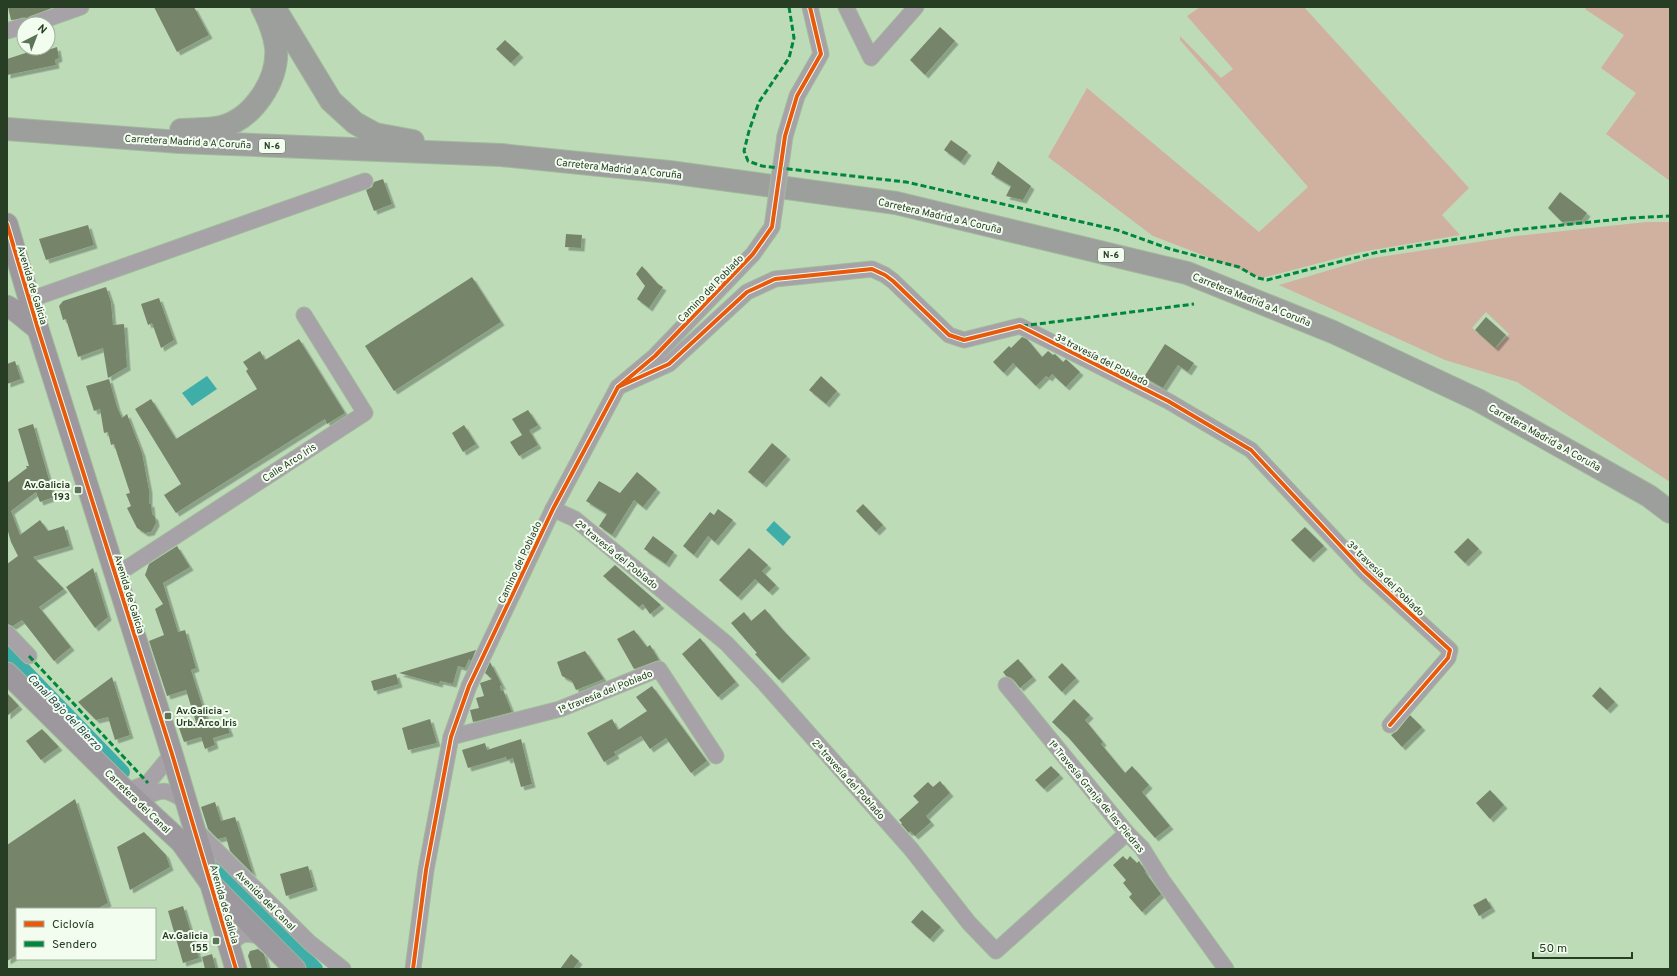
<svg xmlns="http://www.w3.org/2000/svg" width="1677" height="976" font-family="Overpass,sans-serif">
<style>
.green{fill:#d0b1a0;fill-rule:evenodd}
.water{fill:#3faea9}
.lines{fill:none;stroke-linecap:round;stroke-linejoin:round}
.canal{stroke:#3faea9;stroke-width:14}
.building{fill:#76856b;filter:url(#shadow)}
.street-casing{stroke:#a2b99d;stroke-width:17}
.secondary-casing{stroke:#a2b99d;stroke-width:23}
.highway-casing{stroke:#a2b99d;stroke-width:24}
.street{stroke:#a6a2a7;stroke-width:15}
.secondary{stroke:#9d979e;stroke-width:21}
.highway{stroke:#9d9f9c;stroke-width:22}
.street-bridge-casing{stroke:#a2b99d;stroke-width:17;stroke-linecap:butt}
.street-bridge{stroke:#a6a2a7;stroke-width:15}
.quiet{stroke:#00873e;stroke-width:3;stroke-dasharray:6 3;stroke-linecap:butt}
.cycleway-casing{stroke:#f2fdf0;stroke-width:6}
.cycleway{stroke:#e8590c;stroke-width:4}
.poi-dot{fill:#5c7558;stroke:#f2fdf0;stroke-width:1.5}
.labels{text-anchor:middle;stroke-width:4;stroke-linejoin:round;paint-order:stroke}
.shield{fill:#f2fdf0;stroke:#657761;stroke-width:1}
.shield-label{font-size:9px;font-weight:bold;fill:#283e24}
.street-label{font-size:10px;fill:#283e24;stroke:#f2fdf0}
.poi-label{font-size:10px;font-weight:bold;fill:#283e24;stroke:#f2fdf0;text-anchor:end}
.water-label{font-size:11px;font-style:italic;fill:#284244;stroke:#f2fdf0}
</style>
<defs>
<filter id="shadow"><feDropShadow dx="3.5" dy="3.5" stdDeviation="0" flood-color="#0004"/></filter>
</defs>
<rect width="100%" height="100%" fill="#bedbb8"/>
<g class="green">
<polygon points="1200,7 1304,7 1469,188 1442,215 1460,235 1361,252 1262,278 1153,236 1048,157 1087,88 1259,232 1308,187 1180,40 1180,36 1221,78 1233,69 1187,16"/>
<polygon points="1587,7 1670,7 1670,181 1606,134 1636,93 1601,68 1624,35 1585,9"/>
<path d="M1646,222H1670V482L1517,382L1445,360L1279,285L1367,259L1516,236ZM1486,312L1509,334L1497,347L1472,328Z"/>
</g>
<g class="water">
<polygon points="207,376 217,389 192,406 182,393"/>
<polygon points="774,521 791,537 783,546 766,530"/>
</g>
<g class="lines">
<g class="canal">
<polyline points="7,652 123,772"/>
<polyline points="204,855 316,969"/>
</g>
</g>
<g class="building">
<polygon points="8,7 52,7 52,8 27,18 11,20"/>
<polygon points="154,7 194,7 209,35 177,52"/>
<polygon points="940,27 955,41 925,75 910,60"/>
<polygon points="505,40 520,54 511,63 496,49"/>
<polygon points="50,45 51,49 57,47 59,58 55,60 56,65 7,75 7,59 41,48 48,48 48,46"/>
<polygon points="951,140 968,152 961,162 944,150"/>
<polygon points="998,161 1031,186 1023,200 1006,196 1011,186 991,174"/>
<polygon points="383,179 392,204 374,211 366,190 372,187 374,182"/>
<polygon points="1560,192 1587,213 1582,220 1562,222 1548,208"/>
<polygon points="88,225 94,245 46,260 39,239"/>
<polygon points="566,234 582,235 581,248 565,247"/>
<polygon points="642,266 658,284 663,287 649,308 637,299 645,286 636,274"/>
<polygon points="472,277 501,322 394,391 365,346"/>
<polygon points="106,287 111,302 113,325 124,324 127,367 108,378 103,348 78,357 66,319 63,320 59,306 63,301"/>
<polygon points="159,298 174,340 161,348 152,323 148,325 141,304"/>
<polygon points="1486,317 1506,335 1495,348 1475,330"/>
<polygon points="1022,337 1027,339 1042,357 1048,351 1053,355 1055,354 1063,362 1066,359 1067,360 1080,372 1066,387 1052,374 1049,378 1046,376 1036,386 1013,363 1004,373 993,362 1009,346 1011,348"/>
<polygon points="299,339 345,413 327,424 325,419 176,513 164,495 181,484 135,409 151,399 176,439 257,389 246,371 248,369 243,362 260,351 265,360"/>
<polygon points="1165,344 1194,363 1188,372 1178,365 1163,388 1144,377"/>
<polygon points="15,361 21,379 7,384 7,364"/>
<polygon points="821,376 837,391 826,404 809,390"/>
<polygon points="109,379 117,407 122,418 127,414 142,453 149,490 149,504 151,503 152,514 155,517 156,523 151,532 145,533 137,528 127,508 131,506 126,494 130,493 114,444 111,445 108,432 104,433 100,409 94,411 86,386"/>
<polygon points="528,410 538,425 525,433 529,430 538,445 519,456 510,442 522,435 512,419"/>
<polygon points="33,424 54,497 40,502 36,492 11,511 20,535 40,520 48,531 64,526 70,546 33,557 64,589 39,607 71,647 54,661 22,620 13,626 7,624 7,564 18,556 11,542 7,528 7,483 27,468 26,466 29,466 18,429"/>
<polygon points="464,425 476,444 463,452 452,433"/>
<polygon points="772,443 787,456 763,484 748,472"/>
<polygon points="637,472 657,489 643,507 634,500 612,535 599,526 607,514 586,501 599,481 620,493"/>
<polygon points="863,504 883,525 876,532 856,511"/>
<polygon points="718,509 733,520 715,542 708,536 694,555 683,546 710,512 714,515"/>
<polygon points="1305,527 1324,546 1310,559 1291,540"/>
<polygon points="653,536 674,552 666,564 644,549"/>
<polygon points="1468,538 1479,549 1465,563 1454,552"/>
<polygon points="177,546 190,567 163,583 178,632 185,630 196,668 191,670 209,727 226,722 230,733 213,738 215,745 205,749 201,737 184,742 179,728 196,722 186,690 167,696 149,641 164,635 155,609 163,604 145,575 149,564"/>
<polygon points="749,548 768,565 762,571 776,585 769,592 755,579 738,597 719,580"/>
<polygon points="615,565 631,579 661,605 650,614 643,604 639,607 603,576"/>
<polygon points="93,568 108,617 95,628 66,587"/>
<polygon points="765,609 782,629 807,655 779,680 755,654 757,653 731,623 744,612 751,621"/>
<polygon points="634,630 647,647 650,645 659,660 634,669 617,639"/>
<polygon points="700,638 736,682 718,697 682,654"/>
<polygon points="476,650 471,661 469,659 465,668 458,666 453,684 440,681 439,684 399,673"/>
<polygon points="585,651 604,679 576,690 572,681 562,676 557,662"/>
<polygon points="1018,659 1033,677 1020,688 1013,679 1006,676 1003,672"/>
<polygon points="490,662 503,687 500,685 501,691 503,690 512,712 473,722 470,710 479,708 476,698 484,696 480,683 492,679 485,673"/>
<polygon points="1062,663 1076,678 1062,692 1048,677"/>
<polygon points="396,674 399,684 374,691 371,681"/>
<polygon points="112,677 130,735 115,740 108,717 96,720 78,702"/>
<polygon points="652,686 707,761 691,773 666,738 650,749 641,736 614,752 616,755 604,762 587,733 612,719 618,730 647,711 636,697"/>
<polygon points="1600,687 1615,702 1607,710 1592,696"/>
<polygon points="7,693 19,706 7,716"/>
<polygon points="1074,699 1090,715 1085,720 1103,742 1101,744 1125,773 1132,766 1149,785 1142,792 1170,826 1155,838 1068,737 1052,722"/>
<polygon points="1410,715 1422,727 1402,747 1391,735 1397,731"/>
<polygon points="430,719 437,743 408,750 402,728"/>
<polygon points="42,729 59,747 41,760 26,741"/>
<polygon points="521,739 532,784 521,787 513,758 507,760 506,757 468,768 462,750 485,743 487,750"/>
<polygon points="1051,766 1060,775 1044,789 1035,780"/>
<polygon points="940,781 950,793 926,816 931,822 915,836 910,831 909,833 901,824 902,823 899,820 919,802 913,796 928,782 933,787"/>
<polygon points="1490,790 1504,805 1490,819 1476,803"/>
<polygon points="75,799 108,903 97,909 17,909 17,955 7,961 7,845"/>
<polygon points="215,802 221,821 235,817 253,874 230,851 226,837 218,839 208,829 201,807"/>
<polygon points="144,832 166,855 170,867 130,890 117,847"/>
<polygon points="1123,856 1127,860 1130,856 1137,863 1139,861 1146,872 1145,872 1161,894 1142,912 1129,897 1132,894 1123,883 1126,880 1113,865"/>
<polygon points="308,866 314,887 286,896 280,874"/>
<polygon points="1486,898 1492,908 1479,916 1473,905"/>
<polygon points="183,906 199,958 183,963 168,911"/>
<polygon points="922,910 941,927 930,939 911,922"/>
<polygon points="258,949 264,954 268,969 252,969 248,956 250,951"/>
<polygon points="212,954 216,969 205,969 202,957"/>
<polygon points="571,954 579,961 573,969 560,969"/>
</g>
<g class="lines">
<g class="street-casing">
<g id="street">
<polyline points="846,7 871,58 916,7"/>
<polyline points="33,24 81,7"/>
<polyline points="7,31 24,26"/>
<polyline points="785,136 797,96 821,54 810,7"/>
<polyline points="29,300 365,181"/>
<polyline points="618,387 669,364 747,292 775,279 872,269 885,275 893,281 949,335 964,340 1020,326 1168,401 1251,450 1364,571 1450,650 1448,658 1390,725"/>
<polyline points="553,509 575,519 726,643 765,684 911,849 969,923 996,951 1127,833"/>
<polyline points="116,575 365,413 304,315"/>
<polyline points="7,633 29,656"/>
<polyline points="1006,685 1127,833 1142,848 1162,880 1226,969"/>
<polyline points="451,737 560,709 659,669 716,756"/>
<polyline points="126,791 148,783 172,754"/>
<path d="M142,806L143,800C161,786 170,790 187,803"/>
<polyline points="195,829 310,943 343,969"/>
<path d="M229,947C241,931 245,933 263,937"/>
<polyline points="413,969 426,870 451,737 469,686 553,509 618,387 655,356 753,254 772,227"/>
</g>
</g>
<g class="secondary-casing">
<g id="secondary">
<polyline points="7,224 38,329 172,754 236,969"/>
<polyline points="7,306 17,312 38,329"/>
<polyline points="7,673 126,791 181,842 211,884 295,969"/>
</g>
</g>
<g class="highway-casing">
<g id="highway">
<polyline points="274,7 331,101 355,123 375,134 413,141"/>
<polyline points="7,129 180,142 501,155 669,172 896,203 1187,273 1333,332 1478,400 1649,496 1670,512"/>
<path d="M181,130C194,129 208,130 221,127C253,119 279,80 276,47C274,33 269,20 262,7"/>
</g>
</g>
<use href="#street" class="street"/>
<use href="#secondary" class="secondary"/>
<use href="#highway" class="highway"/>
<g class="street-bridge-casing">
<polyline id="street-bridge" points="772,227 785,136"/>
</g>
<use href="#street-bridge" class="street-bridge"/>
<g class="quiet">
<polyline points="789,7 794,38 789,58 759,102 749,131 744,151 748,161 762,166 906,182 1117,230 1170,249 1239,267 1258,278 1267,280 1378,252 1464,238 1514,230 1630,218 1670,216"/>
<polyline points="1022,326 1194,304"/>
<polyline points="29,656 148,783"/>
</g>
<g class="cycleway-casing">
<g id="cycleway">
<polyline points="7,224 38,329 172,754 236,969"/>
<polyline points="618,387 669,364 747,292 775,279 872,269 885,275 893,281 949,335 964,340 1020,326 1168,401 1251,450 1364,571 1450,650 1448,658 1390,725"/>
<polyline points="413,969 426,870 451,737 469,686 553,509 618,387 655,356 753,254 772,227 785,136 797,96 821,54 810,7"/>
</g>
</g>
<use href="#cycleway" class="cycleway"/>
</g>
<g class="poi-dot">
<rect x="74" y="486" width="8" height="8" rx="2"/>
<rect x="164" y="712" width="8" height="8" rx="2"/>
<rect x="212" y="937" width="8" height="8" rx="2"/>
</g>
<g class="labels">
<g class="shield">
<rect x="259" y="139" width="26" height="14" rx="3"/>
<rect x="1098" y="248" width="26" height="14" rx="3"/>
</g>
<g class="shield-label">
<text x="272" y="149">N-6</text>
<text x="1111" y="258">N-6</text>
</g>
<g class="street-label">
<text transform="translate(188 141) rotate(3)" y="4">Carretera Madrid a A Coruña</text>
<text transform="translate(619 168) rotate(6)" y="4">Carretera Madrid a A Coruña</text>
<text transform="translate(940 215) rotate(13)" y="4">Carretera Madrid a A Coruña</text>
<text transform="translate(33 285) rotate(73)" y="4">Avenida de Galicia</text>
<text transform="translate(710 288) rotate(-46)" y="4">Camino del Poblado</text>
<text transform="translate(1252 299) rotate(22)" y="4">Carretera Madrid a A Coruña</text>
<text transform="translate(1102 359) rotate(27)" y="4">3ª travesía del Poblado</text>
<text transform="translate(1545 437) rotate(29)" y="4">Carretera Madrid a A Coruña</text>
<text transform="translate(289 462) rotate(-33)" y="4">Calle Arco Iris</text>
<text transform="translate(617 554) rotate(39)" y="4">2ª travesía del Poblado</text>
<text transform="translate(519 562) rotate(-65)" y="4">Camino del Poblado</text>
<text transform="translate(1386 578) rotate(44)" y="4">3ª travesía del Poblado</text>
<text transform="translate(130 594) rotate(73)" y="4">Avenida de Galicia</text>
<text transform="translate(605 691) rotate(-22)" y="4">1ª travesía del Poblado</text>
<text transform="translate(849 779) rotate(48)" y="4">2ª travesía del Poblado</text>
<text transform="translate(1097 796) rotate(50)" y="4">1ª Travesía Granja de las Piedras</text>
<text transform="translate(138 801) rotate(44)" y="4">Carretera del Canal</text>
<text transform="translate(266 900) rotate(45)" y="4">Avenida del Canal</text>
<text transform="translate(225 904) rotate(74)" y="4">Avenida de Galicia</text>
</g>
<g class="poi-label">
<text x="70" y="488">Av.Galicia<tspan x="70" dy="12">193</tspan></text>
<text x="176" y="714" text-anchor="start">Av.Galicia -<tspan x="176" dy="12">Urb. Arco Iris</tspan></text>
<text x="208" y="939">Av.Galicia<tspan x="208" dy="12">155</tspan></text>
</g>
<g class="water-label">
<text transform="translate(65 712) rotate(46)" y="4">Canal Bajo del Bierzo</text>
</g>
</g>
<rect width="1677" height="976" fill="none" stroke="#283e24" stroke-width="16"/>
<rect x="16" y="908" width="140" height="52" fill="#f2fdf0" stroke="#a1b19e"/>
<rect x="24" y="921" width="20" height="6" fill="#e8590c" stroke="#a1b19e"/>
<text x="52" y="928" font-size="12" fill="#283e24">Ciclovía</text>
<rect x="24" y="941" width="20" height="6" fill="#00873e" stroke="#a1b19e"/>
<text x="52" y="948" font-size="12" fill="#283e24">Sendero</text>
<g transform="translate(36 36) rotate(42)"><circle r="19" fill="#f2fdf0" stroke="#a1b19e"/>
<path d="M0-3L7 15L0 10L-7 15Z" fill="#5c7558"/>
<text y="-6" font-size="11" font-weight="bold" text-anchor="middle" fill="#283e24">N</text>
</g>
<path d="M1533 952v6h99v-6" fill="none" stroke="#283e24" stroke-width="2"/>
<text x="1539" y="952" font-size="12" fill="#283e24" stroke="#f2fdf0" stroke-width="3" paint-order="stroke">50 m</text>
</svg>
